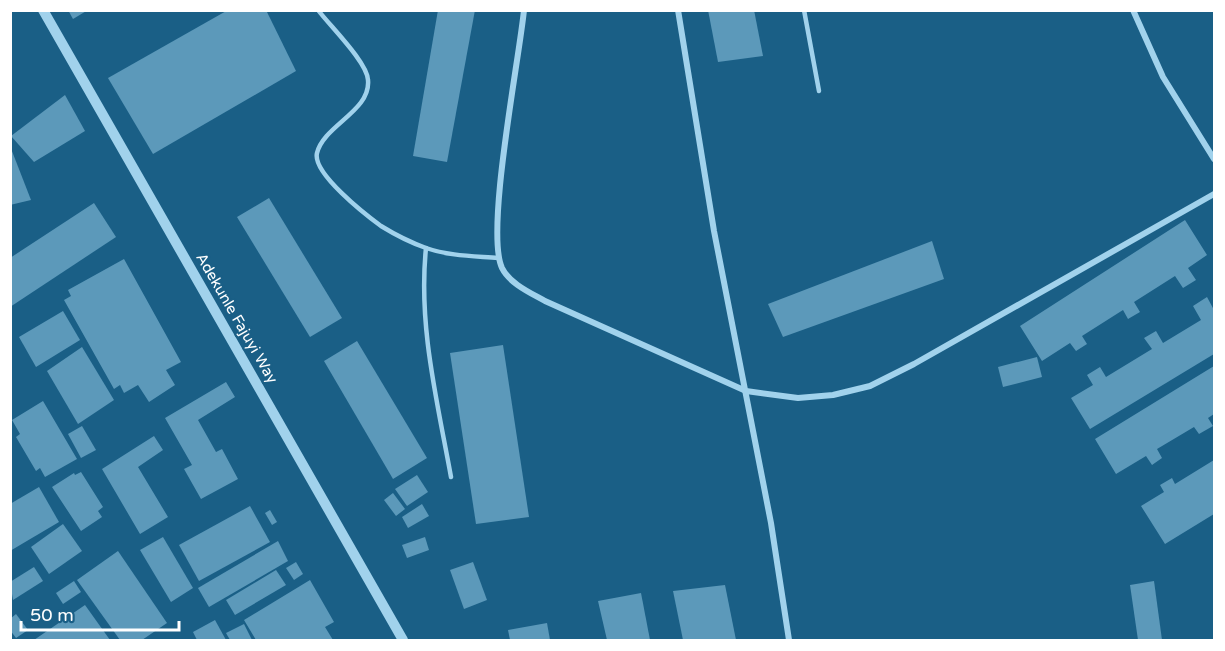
<svg xmlns="http://www.w3.org/2000/svg" width="1225" height="651" font-family="'Varela Round',sans-serif">
<style>
.building{fill:#5c99ba}
.lines{fill:none;stroke-linecap:round;stroke-linejoin:round}
.service{stroke:#a1d2ec;stroke-width:4.5}
.minor{stroke:#a1d2ec;stroke-width:6}
.tertiary{stroke:#a1d2ec;stroke-width:10}
.labels{text-anchor:middle;stroke-width:4.5;stroke-linejoin:round;paint-order:stroke}
.street-label{font-size:15px;fill:#fff;stroke:#1a5f86}
</style>
<rect width="100%" height="100%" fill="#1a5f86"/>
<g class="building">
<polygon points="68,10 88,10 73,19"/>
<polygon points="228,10 266,10 296,71 153,154 108,78"/>
<polygon points="438,10 475,10 447,162 413,156"/>
<polygon points="708,10 754,10 763,56 718,62"/>
<polygon points="65,95 85,131 34,162 11,136"/>
<polygon points="10,146 31,200 10,205"/>
<polygon points="269,198 342,318 310,337 237,217"/>
<polygon points="94,203 116,237 10,307 10,258"/>
<polygon points="1185,220 1207,255 1188,268 1196,280 1183,288 1175,276 1134,302 1140,312 1128,319 1123,310 1082,336 1087,344 1076,351 1070,343 1042,361 1020,326"/>
<polygon points="932,241 944,279 783,337 768,304"/>
<polygon points="124,259 181,362 166,370 175,385 149,402 138,385 124,393 120,385 114,389 64,300 71,296 68,290"/>
<polygon points="1207,297 1214,310 1214,354 1090,429 1071,398 1093,385 1087,375 1100,367 1106,377 1152,349 1144,338 1156,331 1163,343 1201,320 1193,306"/>
<polygon points="63,311 80,340 36,367 19,337"/>
<polygon points="357,341 427,458 393,479 324,361"/>
<polygon points="503,345 529,517 476,524 450,353"/>
<polygon points="82,347 114,400 78,424 47,371"/>
<polygon points="1037,357 1042,377 1003,387 998,367"/>
<polygon points="1214,366 1214,414 1208,418 1213,426 1199,434 1194,427 1157,449 1162,458 1152,465 1146,456 1116,474 1095,439"/>
<polygon points="226,382 235,397 198,420 216,452 222,449 238,479 201,499 184,469 192,465 165,418"/>
<polygon points="43,401 77,459 45,477 40,468 36,471 16,437 20,434 12,420"/>
<polygon points="82,426 96,450 81,458 68,434"/>
<polygon points="154,436 163,450 138,467 168,517 140,534 102,469"/>
<polygon points="1214,460 1214,514 1165,544 1141,506 1164,492 1160,485 1172,478 1175,484"/>
<polygon points="81,472 103,507 98,511 102,517 81,531 52,487 74,473 75,475"/>
<polygon points="417,475 428,492 407,506 395,489"/>
<polygon points="39,487 59,522 10,551 10,504"/>
<polygon points="393,493 405,509 396,516 384,500"/>
<polygon points="422,504 429,516 408,528 402,517"/>
<polygon points="250,506 270,542 199,581 179,545"/>
<polygon points="270,510 277,522 272,525 265,513"/>
<polygon points="63,524 82,551 49,574 31,547"/>
<polygon points="163,537 193,588 171,602 140,550"/>
<polygon points="425,537 429,550 407,558 402,545"/>
<polygon points="278,541 288,561 209,607 198,588"/>
<polygon points="118,551 167,623 142,640 120,640 77,580"/>
<polygon points="296,562 303,574 294,580 286,568"/>
<polygon points="473,562 487,600 464,609 450,570"/>
<polygon points="34,567 43,581 13,600 10,582"/>
<polygon points="276,570 286,585 235,615 226,600"/>
<polygon points="310,580 334,622 325,627 333,640 256,640 244,620"/>
<polygon points="74,581 81,592 63,604 56,593"/>
<polygon points="1154,581 1162,640 1138,640 1130,585"/>
<polygon points="725,585 736,640 683,640 673,591"/>
<polygon points="641,593 650,640 607,640 598,601"/>
<polygon points="85,605 110,640 34,640"/>
<polygon points="16,614 28,630 16,638 10,630 10,619"/>
<polygon points="215,620 226,640 197,640 193,632"/>
<polygon points="547,623 550,640 510,640 508,630"/>
<polygon points="244,624 252,640 230,640 226,633"/>
</g>
<g class="lines">
<g class="service">
<path d="M318,10C330,26 367,62 368,80C371,111 324,125 317,153C312,173 366,215 381,226C394,234 412,243 426,248C449,256 474,256 498,258"/>
<polyline points="804,10 819,91"/>
<path d="M426,248C418,325 437,400 451,477"/>
</g>
<g class="minor">
<path d="M524,10C519,61 485,231 502,268C510,284 531,293 545,301L746,391L798,398L833,395L870,386L914,364L1214,194"/>
<polyline points="678,10 714,231 771,523 789,640"/>
<polyline points="1133,10 1163,77 1214,159"/>
</g>
<polyline class="tertiary" points="43,10 403,640"/>
</g>
<g class="labels">
<g class="street-label">
<text transform="translate(237 318) rotate(60)" y="5">Adekunle Fajuyi Way</text>
</g>
</g>
<rect width="1225" height="651" fill="none" stroke="#ffffff" stroke-width="24"/>
<path d="M21 621v9h158v-9" fill="none" stroke="#ffffff" stroke-width="3"/>
<text x="30" y="621" font-size="18" fill="#ffffff" stroke="#1a5f86" stroke-width="4.5" paint-order="stroke">50 m</text>
</svg>
